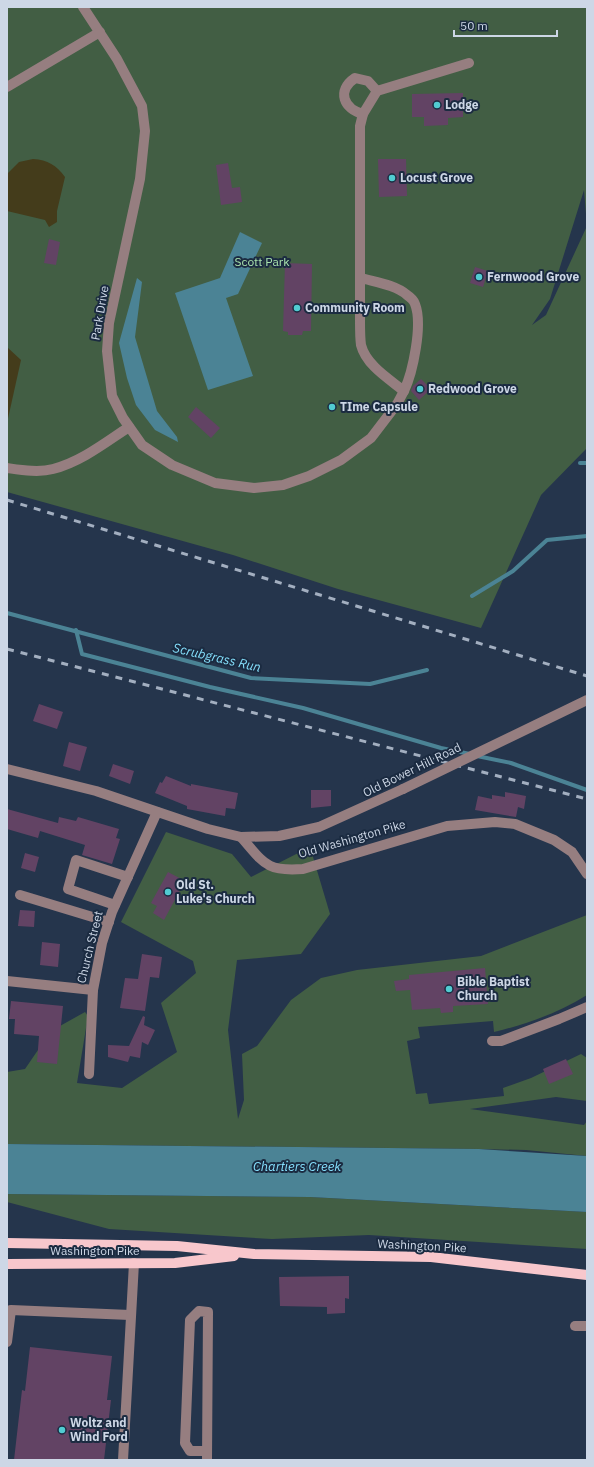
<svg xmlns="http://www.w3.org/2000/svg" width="594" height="1467" font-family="'IBM Plex Sans',sans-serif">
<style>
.green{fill:#425e44;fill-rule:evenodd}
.sand{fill:#443c1b}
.water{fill:#4b8395}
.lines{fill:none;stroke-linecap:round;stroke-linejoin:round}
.stream{stroke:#4b8395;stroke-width:4}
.building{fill:#624364}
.minor{stroke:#967e80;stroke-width:10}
.major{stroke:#f8c7cc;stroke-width:10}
.rail{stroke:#a3afc0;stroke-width:3;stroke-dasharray:7 7;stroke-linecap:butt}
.minor-bridge{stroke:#967e80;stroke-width:10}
.poi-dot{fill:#51ccd2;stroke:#1b2b41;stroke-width:1.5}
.labels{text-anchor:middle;stroke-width:4;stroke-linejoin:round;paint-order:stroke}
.poi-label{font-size:12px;font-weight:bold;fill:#cdd7e6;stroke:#1b2b41;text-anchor:start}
.park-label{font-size:12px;fill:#a9e3ad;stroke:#1b2b41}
.street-label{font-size:12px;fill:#cdd7e6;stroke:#1b2b41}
.water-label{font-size:13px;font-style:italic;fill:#85dffc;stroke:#1b2b41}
</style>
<rect width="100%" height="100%" fill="#25354c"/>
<g class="green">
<path d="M7,7H587V448L541,495L481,628L338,589L233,555L7,492ZM584,190L587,226L546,315L532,325L550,299Z"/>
<path d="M166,832L232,854L251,877L310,847L330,914L301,954L237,960L228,1030L238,1119L244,1100L242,1054L257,1046L291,1000L321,978L357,970L481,956L587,915V995C558,1013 527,1024 494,1032L493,1021L418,1027L420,1038L407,1041L416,1094L427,1093L429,1104L504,1096L503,1088L531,1078L581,1054L587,1058V1101L556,1097L470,1109L584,1125L587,1121V1156L526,1150L479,1149L7,1144V1072L25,1069L51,1031L85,1012L88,1016L77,1083L122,1088L177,1052L161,1003L196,973L193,961L121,922Z"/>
<polygon points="7,1194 310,1197 587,1212 587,1249 369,1235 272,1239 109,1229 7,1202"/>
</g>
<g class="sand">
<path d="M33,159C48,160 56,165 65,177L57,211V222L49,227L45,220L7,211V174L19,162Z"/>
<polygon points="7,347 21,360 7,423"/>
</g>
<g class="water">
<polygon points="240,232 262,243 238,294 226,298 253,376 208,390 175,293 220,278"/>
<polygon points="137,278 142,282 135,337 157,411 177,437 178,442 155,430 136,405 127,378 119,343"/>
<polygon points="7,1144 479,1149 587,1156 587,1212 310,1197 7,1194"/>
</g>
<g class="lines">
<g class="stream">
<polyline points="580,463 587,463"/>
<polyline points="472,596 513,571 547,540 587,536"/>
<polyline points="7,613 251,678 370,684 427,670"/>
<polyline points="76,630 82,654 210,687 303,708 441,748 470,754"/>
<polyline points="477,756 511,763 587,790"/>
</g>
</g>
<g class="building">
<polygon points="463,93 463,117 448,118 448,125 424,126 424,117 412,117 412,94"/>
<polygon points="378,159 406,159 407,196 379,197"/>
<polygon points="228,163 232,188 240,187 242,202 221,205 216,165"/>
<polygon points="49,239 60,242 56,265 44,263"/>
<polygon points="285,263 312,264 311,331 303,331 302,335 288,335 288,332 283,331"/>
<polygon points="475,267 488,271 483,287 470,283"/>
<polygon points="421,379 431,389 419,400 411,391 413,386"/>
<polygon points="196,407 220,428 211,438 188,417"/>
<polygon points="39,704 63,712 57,729 33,721"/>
<polygon points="69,742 87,747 80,771 63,766"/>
<polygon points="113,764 134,771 130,784 109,776"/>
<polygon points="166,776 191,786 191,784 238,793 235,809 226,808 225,816 187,809 187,806 155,793 160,782 162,783"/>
<polygon points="311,790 331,790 331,806 311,808"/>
<polygon points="505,792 526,796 524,809 518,807 516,817 475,810 478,796 492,799 492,795 505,797"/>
<polygon points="7,809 58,823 59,817 76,821 78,817 119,829 116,838 120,839 112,864 82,855 85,845 40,831 38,838 7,829"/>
<polygon points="25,853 39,857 35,872 21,868"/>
<polygon points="168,872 185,881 164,920 153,913 157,906 151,903"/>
<polygon points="20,910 35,911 34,927 18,926"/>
<polygon points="42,942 60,944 58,967 40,965"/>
<polygon points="142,954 162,957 159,978 150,977 145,1011 120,1008 125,978 138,979"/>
<polygon points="485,968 488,1004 453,1006 453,1012 441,1013 440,1008 412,1010 410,990 396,991 394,981 409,979 409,975"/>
<polygon points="11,1001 63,1006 57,1064 37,1062 39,1036 14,1034 15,1019 9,1019"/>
<polygon points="143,1016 145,1017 144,1025 155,1030 148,1045 142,1042 140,1058 130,1056 128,1062 108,1057 108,1045 129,1046"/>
<polygon points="566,1059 573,1074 549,1084 543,1069"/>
<polygon points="349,1276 349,1299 345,1298 345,1313 327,1314 327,1307 280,1306 279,1277"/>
<polygon points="30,1347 112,1356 107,1400 111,1400 104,1460 14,1460 22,1390 25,1391"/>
</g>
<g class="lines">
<g class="minor">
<polyline points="83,7 117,59 142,106 145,131 140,179 109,323 107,351 112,396 123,418 142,445 172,465 215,483 254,488 283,485 309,476 341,460 371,438 397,404 404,391"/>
<polyline points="7,87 100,32"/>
<path d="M363,114C344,109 336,91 355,78L368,81L377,91"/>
<path d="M361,278C375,282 396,285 407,295C410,297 414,301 415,304C423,324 413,372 404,391C389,379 366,365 361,345C360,338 360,328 360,320V126L363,114L377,91L469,63"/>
<path d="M7,468C21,470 39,473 53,469C81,462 106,442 129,427"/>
<polyline points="7,769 96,791 208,829 241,837 279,836 319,827 403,789"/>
<path d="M241,837C264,863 266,872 303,869L447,826L495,822L515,824L554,840L572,852L587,874"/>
<polyline points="20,895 109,922"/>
<polyline points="115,905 68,889 76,860 128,877"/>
<polyline points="7,981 93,990"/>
<polyline points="492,1041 501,1041 559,1019 587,1007"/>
<polyline points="89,1074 93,990 102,943 112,912 157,812"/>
<polyline points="575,1326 587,1326"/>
<polyline points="7,1342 11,1310 130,1315"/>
<polyline points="123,1460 134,1263"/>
<polyline points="207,1460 208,1312 199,1311 190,1320 185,1443 190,1451 207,1451"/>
</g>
<g class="major">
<polyline points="7,1243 177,1246 254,1254 431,1257 587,1275"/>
<polyline points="7,1264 175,1263 234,1256"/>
</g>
<g class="rail">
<polyline points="7,500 587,676"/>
<polyline points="7,649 587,799"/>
</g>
<polyline class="minor-bridge" points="403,789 587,700"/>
</g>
<g class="poi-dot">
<circle cx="437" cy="105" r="4"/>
<circle cx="392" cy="178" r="4"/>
<circle cx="479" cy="277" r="4"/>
<circle cx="297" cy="308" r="4"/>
<circle cx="420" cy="389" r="4"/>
<circle cx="332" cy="407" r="4"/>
<circle cx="168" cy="892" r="4"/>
<circle cx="449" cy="989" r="4"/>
<circle cx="62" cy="1430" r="4"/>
</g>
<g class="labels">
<g class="poi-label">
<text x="445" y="109">Lodge</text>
<text x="400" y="182">Locust Grove</text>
<text x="487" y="281">Fernwood Grove</text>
<text x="305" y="312">Community Room</text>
<text x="428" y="393">Redwood Grove</text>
<text x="340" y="411">TIme Capsule</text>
<text x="176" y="889">Old St.<tspan x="176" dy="14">Luke's Church</tspan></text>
<text x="457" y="986">Bible Baptist<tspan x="457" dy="14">Church</tspan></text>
<text x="70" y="1427">Woltz and<tspan x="70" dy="14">Wind Ford</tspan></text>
</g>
<g class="park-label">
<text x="262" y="266">Scott Park</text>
</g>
<g class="street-label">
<text transform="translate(100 313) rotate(-80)" y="4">Park Drive</text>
<text transform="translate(412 770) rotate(-26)" y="4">Old Bower Hill Road</text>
<text transform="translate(352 839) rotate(-16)" y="4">Old Washington Pike</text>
<text transform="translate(90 947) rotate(-76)" y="4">Church Street</text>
<text transform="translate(422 1246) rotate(3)" y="4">Washington Pike</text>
<text x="95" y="1255">Washington Pike</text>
</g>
<g class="water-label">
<text transform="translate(217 657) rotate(13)" y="5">Scrubgrass Run</text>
<text x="297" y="1171">Chartiers Creek</text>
</g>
</g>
<rect width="594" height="1467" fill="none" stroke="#cdd7e6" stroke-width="16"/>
<path d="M454 30v6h103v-6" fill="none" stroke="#cdd7e6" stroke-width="2"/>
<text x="460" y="30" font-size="12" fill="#cdd7e6" stroke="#1b2b41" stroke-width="3" paint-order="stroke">50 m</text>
</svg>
